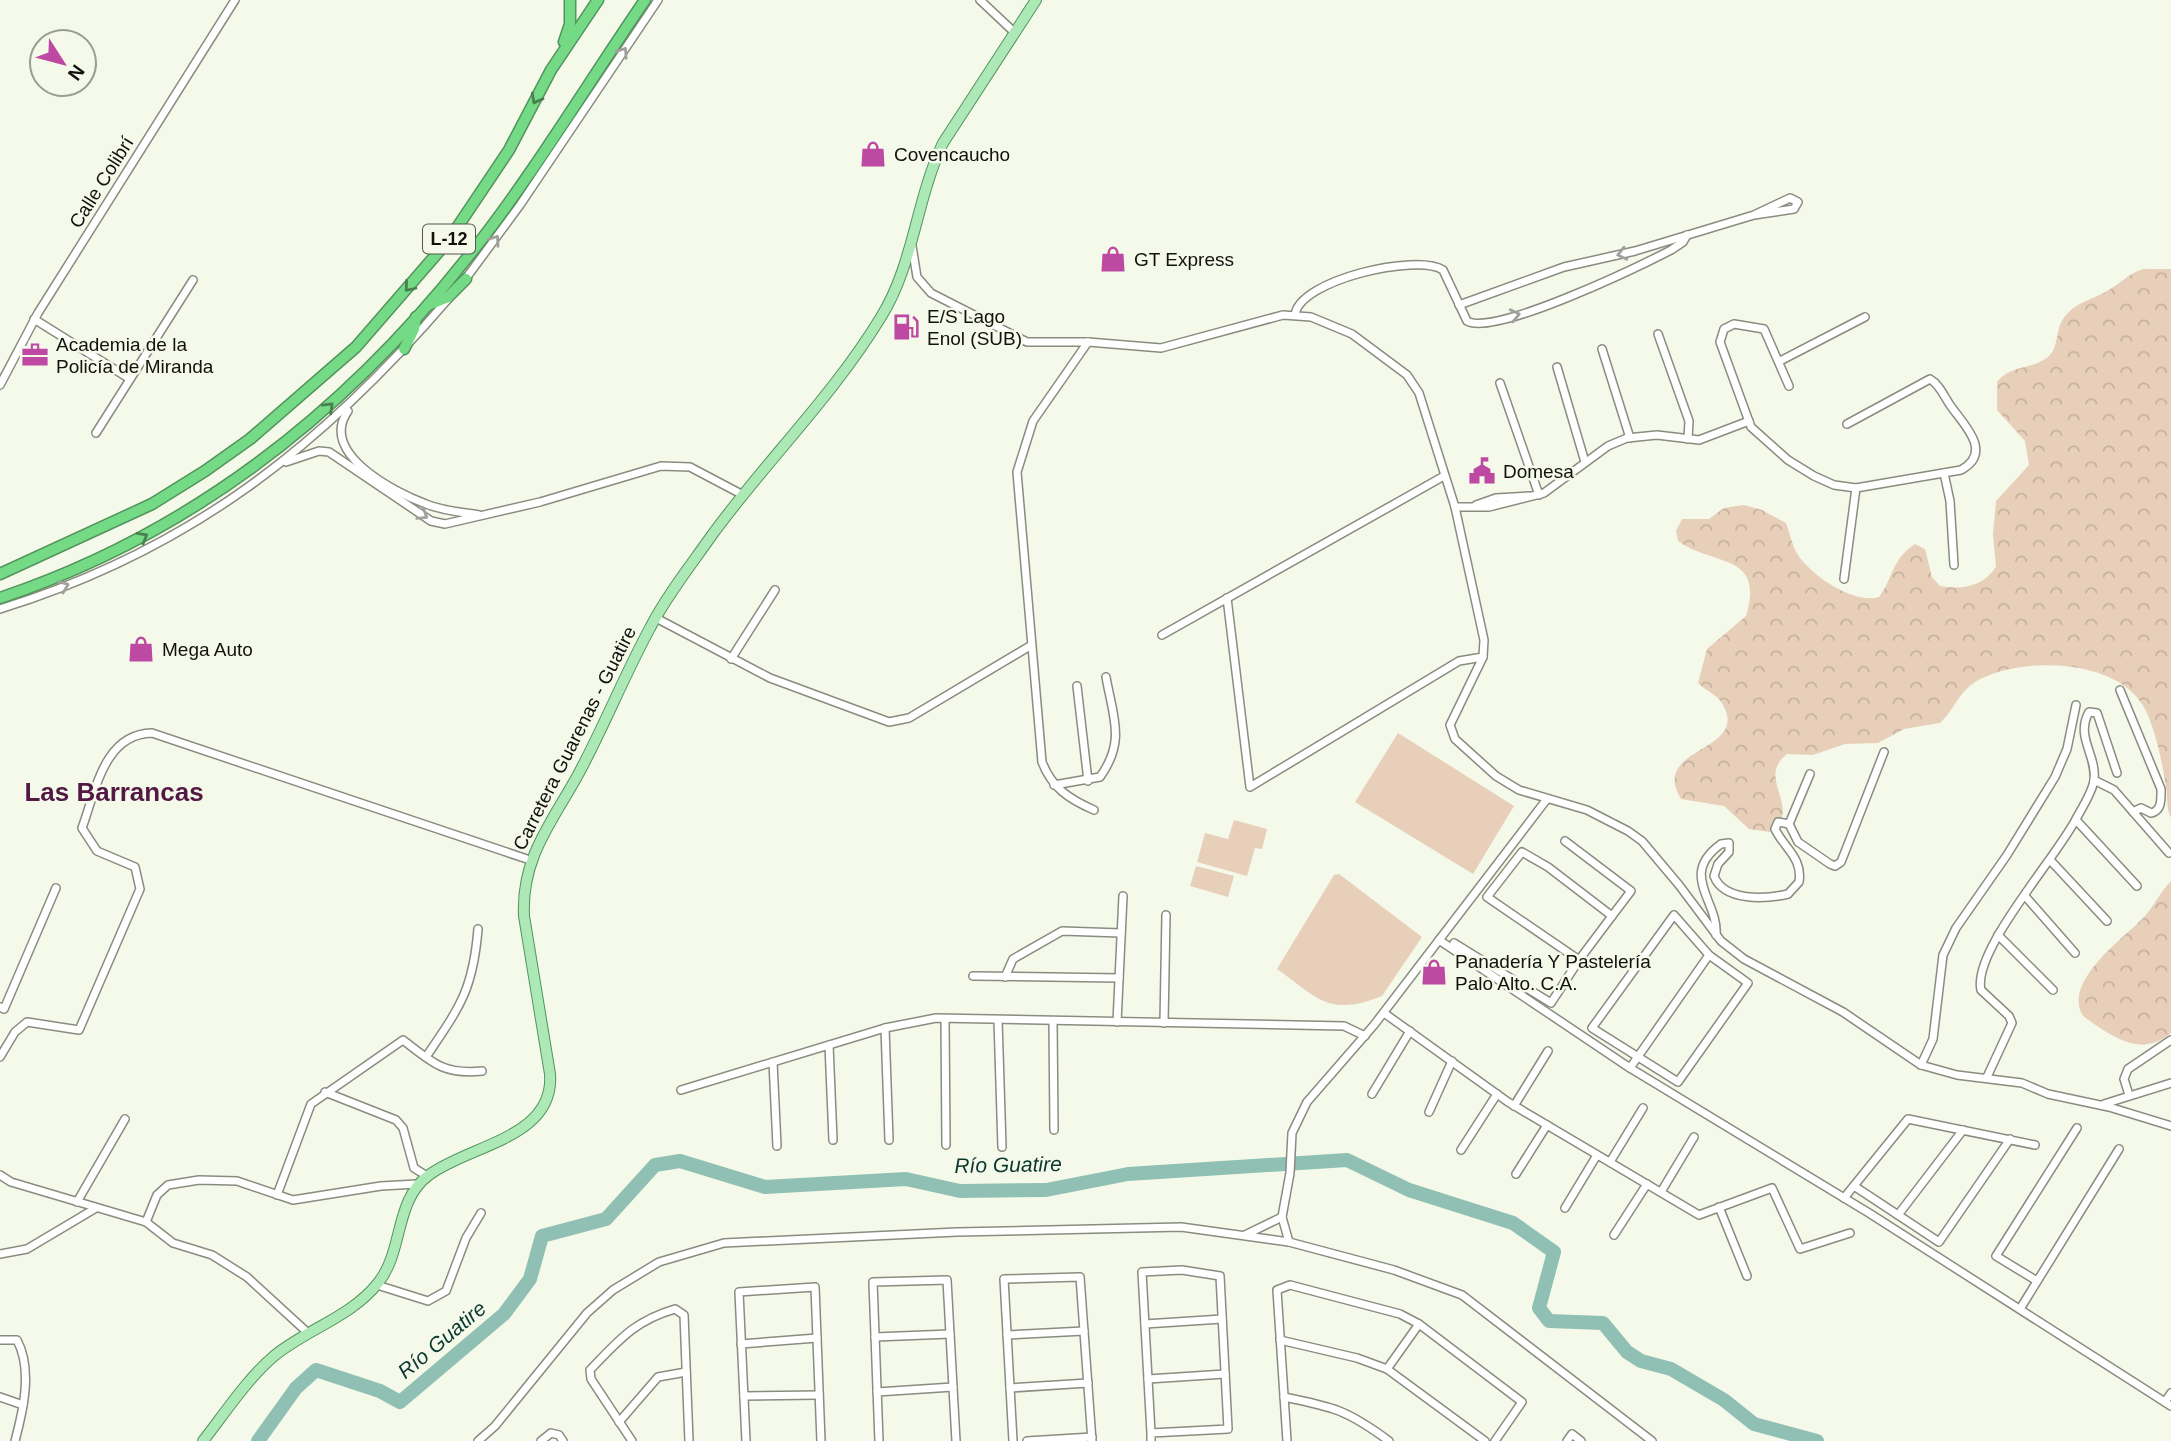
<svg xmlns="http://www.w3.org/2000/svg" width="2171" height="1441" font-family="Arial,sans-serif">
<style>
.forest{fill:url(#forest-crowns)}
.pitch{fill:#e8cfba}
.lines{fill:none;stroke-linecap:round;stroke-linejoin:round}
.river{stroke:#90c0b3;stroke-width:14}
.minor-casing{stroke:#898c7f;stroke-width:10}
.major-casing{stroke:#52945c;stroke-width:12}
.highway-casing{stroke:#52945c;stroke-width:13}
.minor{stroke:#fff;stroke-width:7}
.major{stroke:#ace9b6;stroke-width:10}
.highway{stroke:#75da86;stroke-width:10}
.oneway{stroke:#a0a09e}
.oneway2{stroke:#488050}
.labels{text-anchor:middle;stroke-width:5;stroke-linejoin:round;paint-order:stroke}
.shield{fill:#f5f9ea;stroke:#55574f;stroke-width:2}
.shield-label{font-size:18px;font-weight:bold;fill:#11120d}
.poi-label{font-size:19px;fill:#11120d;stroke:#f5f9ea;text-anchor:start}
.street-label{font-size:19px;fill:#11120d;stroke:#f5f9ea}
.water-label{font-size:21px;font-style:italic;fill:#0b382f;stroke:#f5f9ea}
.district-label{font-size:26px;font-weight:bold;fill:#511944;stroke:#f5f9ea}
</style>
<defs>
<pattern id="forest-crowns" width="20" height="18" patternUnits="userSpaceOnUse" patternTransform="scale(1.75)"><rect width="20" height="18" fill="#e8cfba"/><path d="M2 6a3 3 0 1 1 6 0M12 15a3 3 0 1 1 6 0" fill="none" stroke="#c6b19f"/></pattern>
</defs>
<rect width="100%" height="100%" fill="#f5f9ea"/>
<g class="forest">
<path d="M2143,269H2171V818C2166,808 2168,798 2166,787C2163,765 2154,722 2142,704C2113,658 2018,656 1975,682C1959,692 1953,711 1940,723L1904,729L1878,743L1845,744L1813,755L1787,754C1763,773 1784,792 1783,815L1770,832L1749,829L1724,806L1681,799C1649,746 1750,753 1723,705C1718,695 1706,691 1698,683L1707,649L1746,616C1765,552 1714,567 1678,541L1676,531L1682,519H1709L1724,508L1744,505L1762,510L1786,523C1790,533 1792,546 1798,555C1811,575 1854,605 1879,597C1894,577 1891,560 1915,544L1925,549L1932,577L1940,586C1964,590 1983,586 1996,567L1993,534L1996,501L2029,465L2025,441L1997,410V382C2009,366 2030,369 2045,359C2059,351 2055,333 2062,321C2072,303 2090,301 2107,291C2120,284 2128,274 2143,269Z"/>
<path d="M2171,881V1033C2140,1059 2110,1035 2083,1016C2062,983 2121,940 2141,920C2153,909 2159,893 2171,881Z"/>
</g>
<g class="pitch">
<polygon points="1398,733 1514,806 1473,874 1355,802"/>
<polygon points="1234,820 1267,829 1262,849 1255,848 1247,876 1197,862 1205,833 1228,839"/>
<polygon points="1196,866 1234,876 1228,897 1190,886"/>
<path d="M1339,874L1422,937L1382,996C1329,1017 1319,999 1277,969L1334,875Z"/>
</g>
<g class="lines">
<polyline class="river" points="258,1441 296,1388 316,1370 380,1391 400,1402 504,1314 530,1279 542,1236 606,1219 655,1165 680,1161 765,1187 906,1179 960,1191 1046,1190 1128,1174 1347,1160 1409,1190 1513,1223 1554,1252 1539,1308 1549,1321 1603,1323 1627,1352 1641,1361 1671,1369 1724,1400 1754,1424 1817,1441"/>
<g class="minor-casing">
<g id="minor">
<polyline points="980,0 1014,32"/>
<polyline points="912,246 917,277 931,293 1027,342 1088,342 1161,348 1283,315 1311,317 1352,334 1407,375 1419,393 1455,507 1484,640 1483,657 1450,725 1455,739 1496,776 1519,790 1587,810 1628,831 1642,841 1679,885 1721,941 1744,959 1843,1012 1921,1065 1957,1075 2022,1083 2048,1094 2109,1107 2171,1126"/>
<polyline points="464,281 520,205 658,0"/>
<polyline points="1459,305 1564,267 1635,251 1754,215 1794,209 1798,202 1790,198 1754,215"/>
<path d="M1295,315C1299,280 1417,253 1443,270L1467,321C1494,337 1640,266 1671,250L1683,242L1687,235"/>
<polyline points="34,319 130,379"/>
<polyline points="1658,334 1689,421 1688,439"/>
<path d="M1088,342L1033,421L1017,472L1042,762C1052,788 1069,799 1094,810"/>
<polyline points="1602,349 1630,438"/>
<polyline points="1780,361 1865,317"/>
<polyline points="1557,367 1585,462"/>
<polyline points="1500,383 1539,495"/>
<polyline points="0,385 38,313 235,0"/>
<path d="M1789,386L1764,329L1734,324L1724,329L1720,342L1751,427L1788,460L1814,476L1834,485L1856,488L1961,470C1994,452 1963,424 1950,405C1944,396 1939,384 1930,379L1847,424"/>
<path d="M348,411C318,453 394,492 426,504C443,511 461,512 479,515"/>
<polyline points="96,433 193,280"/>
<polyline points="286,462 319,451 329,452 431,521 445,524 540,502 661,466 690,467 743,495"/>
<polyline points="1944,473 1950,501 1954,565"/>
<polyline points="1476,505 1496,498 1529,496"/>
<polyline points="1455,507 1489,507 1544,493 1608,446 1627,438 1657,435 1699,440 1749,421"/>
<polyline points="1844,579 1856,488"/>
<polyline points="1227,598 1250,787 1459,661 1483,657"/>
<path d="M0,609C190,550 321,447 449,298"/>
<polyline points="656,618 770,678 889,722 909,718 1030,646"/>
<polyline points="1162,635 1444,476"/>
<polyline points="731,659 775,590"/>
<polyline points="1077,686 1088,781"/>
<path d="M2120,690L2161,789C2161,799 2162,811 2151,813L2141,808L2133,812"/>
<polyline points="2094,780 2114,790 2169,853"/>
<path d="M1054,785L1100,777C1126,741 1113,717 1106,677"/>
<polyline points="2076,820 2137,886"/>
<polyline points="1789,824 1798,842 1830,864 1835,866 1841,862 1884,752"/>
<polyline points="1789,824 1810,774"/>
<polyline points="2051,861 2107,921"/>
<polyline points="2025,896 2075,953"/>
<polygon points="1674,915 1709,955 1748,983 1678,1082 1592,1028"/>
<path d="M1716,935C1719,901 1678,875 1721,844L1729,843V852L1718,864L1714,876C1724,902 1766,899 1788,894L1799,882C1803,858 1784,848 1775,829L1778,822L1789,824"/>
<polyline points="1998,935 2053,990"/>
<polyline points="1439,940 1630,1068 1869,1213 2171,1406"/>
<polyline points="1454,943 1551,1003 1579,960 1487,897 1522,852 1548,867 1612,916 1631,891 1565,841"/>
<polyline points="1579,960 1612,916"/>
<polyline points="973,976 1119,978"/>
<polyline points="1005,977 1013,959 1062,931 1121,933"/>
<polyline points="0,1007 4,1009 56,888"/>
<polyline points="1384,1013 1508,1102 1699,1215 1772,1188 1800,1249 1850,1233"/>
<polyline points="945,1019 946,1145"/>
<polyline points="998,1020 1002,1147"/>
<polyline points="1053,1021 1054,1130"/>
<polyline points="1117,1022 1123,896"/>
<polyline points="1164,1023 1166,915"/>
<polyline points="885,1028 889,1140"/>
<polyline points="829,1045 833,1140"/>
<path d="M0,1057L15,1032L27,1022L79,1030L140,889L135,867L97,851L82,828C96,790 104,734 152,733L530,860"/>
<path d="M426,1057C459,1008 473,991 478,929"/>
<polyline points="773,1062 777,1146"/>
<polyline points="1921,1065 1933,1039 1943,955 1956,928 2007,855 2055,777 2067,749 2076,705"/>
<polyline points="1630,1068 1709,955"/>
<path d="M1987,1077L2012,1023L2009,1016L1981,990C1972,951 2056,858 2076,819C2082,808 2093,791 2094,780C2097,755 2075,737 2089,712L2097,713L2117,773"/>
<polyline points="681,1090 885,1028 936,1018 1344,1026 1365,1036"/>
<polyline points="325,1092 396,1120 403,1128 414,1168 427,1176"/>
<polyline points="1372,1094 1410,1031"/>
<polyline points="2129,1095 2124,1079 2128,1069 2171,1040"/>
<polyline points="2104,1104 2171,1083"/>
<polyline points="1514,1106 1548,1051"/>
<polyline points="1429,1112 1452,1061"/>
<polyline points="1461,1150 1497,1094"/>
<polyline points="1610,1162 1643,1108"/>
<polyline points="1516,1174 1547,1125"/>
<polyline points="0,1175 11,1182 146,1222 173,1243 212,1255 247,1277 308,1333"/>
<polyline points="1854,1186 1939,1242 2010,1139"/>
<polyline points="1661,1192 1694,1137"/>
<path d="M277,1195L311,1104L403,1040C432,1062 443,1075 482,1071"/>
<polyline points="1844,1198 1908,1119 2035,1145"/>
<polyline points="77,1202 125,1119"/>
<polyline points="1719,1207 1747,1276"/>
<polyline points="1565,1208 1597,1155"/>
<polyline points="1898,1215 1963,1130"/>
<polyline points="146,1222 157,1195 168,1185 199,1180 237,1181 293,1200 381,1186 417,1184"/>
<polyline points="1245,1235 1282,1217"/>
<polyline points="1614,1235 1647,1184"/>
<polyline points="1289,1242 1282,1217 1290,1173 1292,1133 1307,1102 1374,1025 1547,799"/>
<polyline points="0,1254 27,1249 96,1208"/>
<polyline points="2037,1281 1996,1256 2077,1128"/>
<polyline points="377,1285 428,1301 446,1291 466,1238 481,1213"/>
<polyline points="2020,1309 2119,1149"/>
<polyline points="1145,1324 1222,1319"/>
<polyline points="1007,1335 1084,1331"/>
<polyline points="875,1337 950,1334"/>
<path d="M1,1340H17C33,1370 23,1411 15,1441"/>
<polyline points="1280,1340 1357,1358 1387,1369 1485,1441"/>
<polyline points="741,1344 817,1338"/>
<polyline points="1387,1369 1419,1324"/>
<polyline points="1148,1379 1225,1374"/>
<polyline points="1010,1388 1088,1383"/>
<polyline points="877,1392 953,1387"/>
<polyline points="744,1396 819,1395"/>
<polyline points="0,1397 23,1405"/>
<path d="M1284,1397C1334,1407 1347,1410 1389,1441"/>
<polyline points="2165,1402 2171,1393"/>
<polyline points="619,1422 658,1377 686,1372"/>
<polyline points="1151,1433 1228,1429 1220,1276 1182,1270 1142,1272 1151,1433 1151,1441"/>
<polyline points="478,1441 495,1426 587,1313 613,1290 659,1262 724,1243 957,1232 1181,1227 1289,1242 1394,1270 1462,1295 1652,1441"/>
<polyline points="541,1441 551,1433 559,1435 563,1441"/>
<path d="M632,1441L591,1379L590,1370C619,1340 634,1321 675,1309L684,1315L689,1441"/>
<polyline points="746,1441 739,1292 815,1287 821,1441"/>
<polyline points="879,1441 873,1282 947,1280 956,1441"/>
<polyline points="1013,1441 1004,1279 1080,1277 1092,1441"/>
<polyline points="1027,1441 1092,1437"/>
<polyline points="1287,1441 1277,1290 1290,1285 1400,1314 1419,1324 1522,1402 1495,1441"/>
<polyline points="1567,1441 1572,1434 1581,1441"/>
</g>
</g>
<g class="major-casing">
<path id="major" d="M203,1441C225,1413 247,1379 274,1356C307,1329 351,1317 378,1283C404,1251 394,1200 429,1175C469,1145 555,1138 550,1074L524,916C521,856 554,820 580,771C605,724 625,674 650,628C667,595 691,565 712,535C766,461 833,396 881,317C914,264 916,199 943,143L1036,0"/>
</g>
<g class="highway-casing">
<g id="highway">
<polyline points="564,42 570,24 570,0"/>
<polyline points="428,305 448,297 466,279"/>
<polyline points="404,349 414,329 416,317"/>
<polyline points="0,574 152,504 205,471 250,439 356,347 448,241 509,150 551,70 598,0"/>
<path d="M0,598C191,534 347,411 471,253C533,175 588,83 645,0"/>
</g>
</g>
<use href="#minor" class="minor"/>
<use href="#major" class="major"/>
<use href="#highway" class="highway"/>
</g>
<defs><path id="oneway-chevron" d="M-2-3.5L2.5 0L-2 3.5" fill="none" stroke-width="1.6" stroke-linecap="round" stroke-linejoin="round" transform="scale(1.75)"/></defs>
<g class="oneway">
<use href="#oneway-chevron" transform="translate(623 52) rotate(-56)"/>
<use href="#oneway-chevron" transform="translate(495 240) rotate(-55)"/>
<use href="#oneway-chevron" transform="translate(1622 254) rotate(167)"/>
<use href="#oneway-chevron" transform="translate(1515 315) rotate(-13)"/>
<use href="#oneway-chevron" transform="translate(423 515) rotate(32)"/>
<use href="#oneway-chevron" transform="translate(64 586) rotate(-21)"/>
</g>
<g class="oneway2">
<use href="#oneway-chevron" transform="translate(536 99) rotate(118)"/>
<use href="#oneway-chevron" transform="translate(409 287) rotate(130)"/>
<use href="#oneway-chevron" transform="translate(329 407) rotate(-44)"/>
<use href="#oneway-chevron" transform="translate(143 537) rotate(-30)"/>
</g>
<defs>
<g id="shop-bare" transform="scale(2.1)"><path d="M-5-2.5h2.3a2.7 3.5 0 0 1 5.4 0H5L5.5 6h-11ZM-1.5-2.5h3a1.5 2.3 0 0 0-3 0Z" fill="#bd49a2" stroke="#f5f9ea" stroke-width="2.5" paint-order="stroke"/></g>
<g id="fuel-bare" transform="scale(2.1)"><path d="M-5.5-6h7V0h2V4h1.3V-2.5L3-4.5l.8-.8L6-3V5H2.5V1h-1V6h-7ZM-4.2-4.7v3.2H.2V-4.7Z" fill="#bd49a2" stroke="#f5f9ea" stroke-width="2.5" paint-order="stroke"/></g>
<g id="office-bare" transform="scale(2.1)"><path d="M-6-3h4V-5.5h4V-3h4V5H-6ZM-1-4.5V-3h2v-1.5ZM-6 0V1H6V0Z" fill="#bd49a2" stroke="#f5f9ea" stroke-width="2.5" paint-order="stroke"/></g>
<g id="civic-bare" transform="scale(2.1)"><path d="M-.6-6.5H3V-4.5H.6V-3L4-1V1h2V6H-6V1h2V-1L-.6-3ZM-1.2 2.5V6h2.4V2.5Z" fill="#bd49a2" stroke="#f5f9ea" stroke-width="2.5" paint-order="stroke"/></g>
</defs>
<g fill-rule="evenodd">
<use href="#shop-bare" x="873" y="154"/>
<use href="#shop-bare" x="1113" y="259"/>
<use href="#fuel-bare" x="906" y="327"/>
<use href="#office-bare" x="35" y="355"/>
<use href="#civic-bare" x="1482" y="471"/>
<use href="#shop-bare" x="141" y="649"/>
<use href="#shop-bare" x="1434" y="972"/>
</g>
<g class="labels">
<rect class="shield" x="423" y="224.5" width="52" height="29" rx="5"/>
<g class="shield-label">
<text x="449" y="245">L-12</text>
</g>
<g class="poi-label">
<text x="894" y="161">Covencaucho</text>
<text x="1134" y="266">GT Express</text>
<text x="927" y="323">E/S Lago<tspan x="927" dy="22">Enol (SUB)</tspan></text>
<text x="56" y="351">Academia de la<tspan x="56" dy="22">Policía de Miranda</tspan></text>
<text x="1503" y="478">Domesa</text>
<text x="162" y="656">Mega Auto</text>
<text x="1455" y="968">Panadería Y Pastelería<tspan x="1455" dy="22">Palo Alto. C.A.</tspan></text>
</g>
<g class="street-label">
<text transform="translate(101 182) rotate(-58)" y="7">Calle Colibrí</text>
<text transform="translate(574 738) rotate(-63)" y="7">Carretera Guarenas - Guatire</text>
</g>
<g class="water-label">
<text transform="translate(1008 1165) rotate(-1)" y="7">Río Guatire</text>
<text transform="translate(442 1340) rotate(-40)" y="7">Río Guatire</text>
</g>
<g class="district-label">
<text x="114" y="801">Las Barrancas</text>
</g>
</g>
<g transform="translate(63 63) rotate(126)"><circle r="33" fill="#f5f9ea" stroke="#9a9d92" stroke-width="2"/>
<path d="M0-5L12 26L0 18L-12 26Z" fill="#bd49a2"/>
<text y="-10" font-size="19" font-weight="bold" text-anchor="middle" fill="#11120d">N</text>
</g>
</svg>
